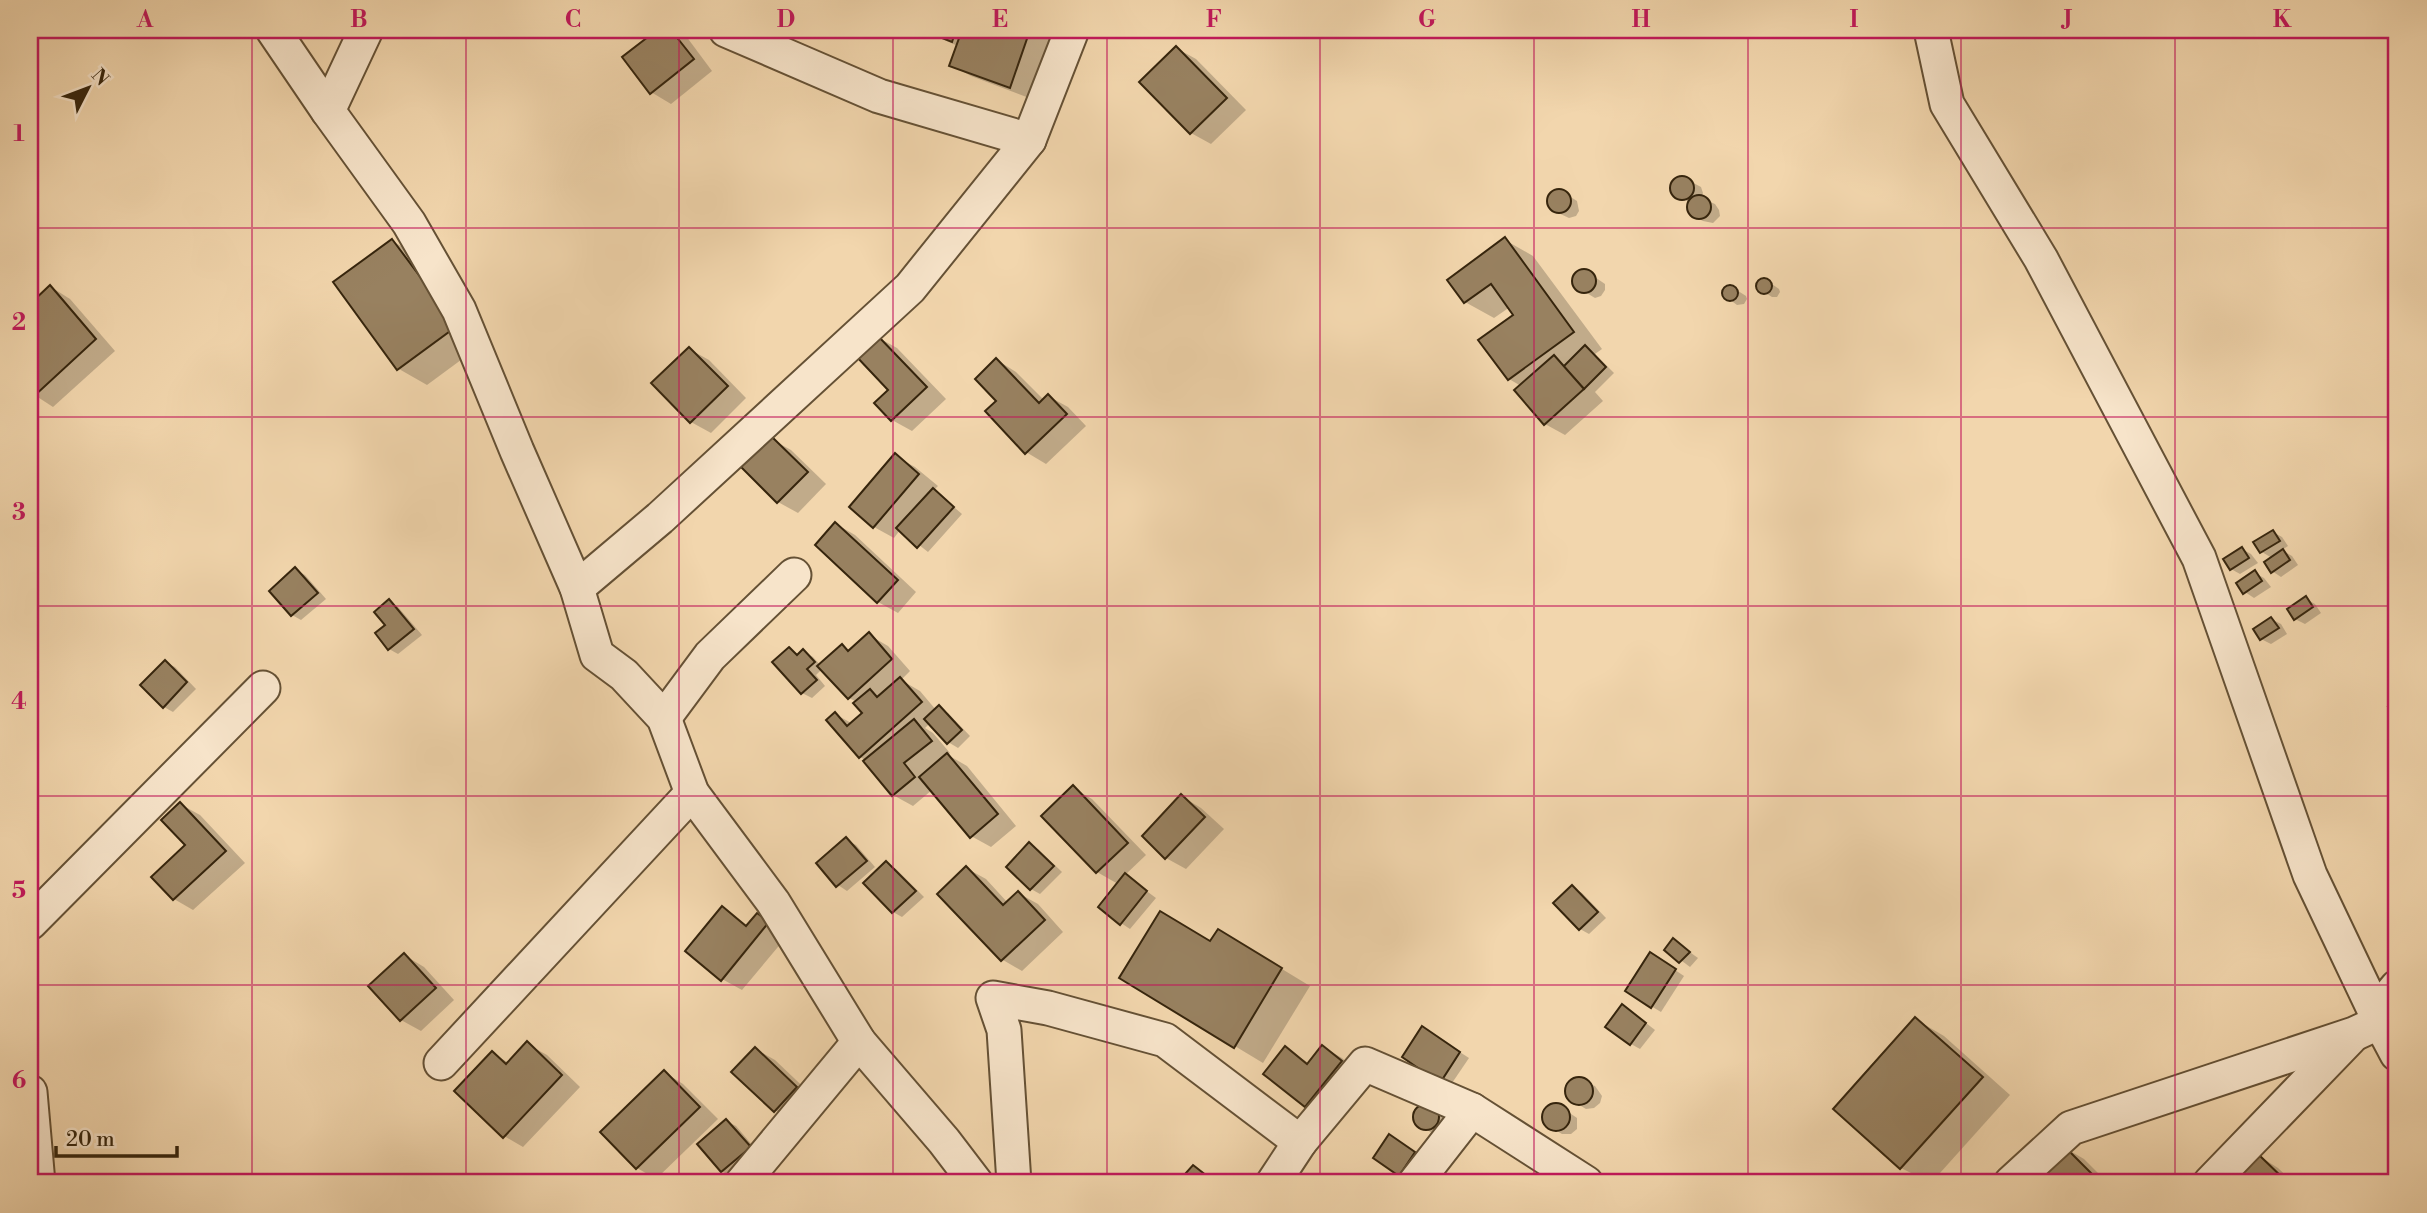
<svg xmlns="http://www.w3.org/2000/svg" width="2427" height="1213" font-family="'Libre Bodoni',serif">
<style>
.shadow{fill:#0003}
.building{fill:#988160;stroke:#36250d;stroke-width:2}
.lines{fill:none;stroke-linecap:round;stroke-linejoin:round}
.street-casing{stroke:#655135;stroke-width:37}
.street{stroke:#f7e4ca;stroke-width:33}
.grid{fill:none;stroke:#c2185b;stroke-width:2;stroke-opacity:0.55}
.neatline{fill:none;stroke:#c2185b;stroke-width:2.5}
.grid-label{font-size:23px;text-anchor:middle;font-weight:bold;fill:#c2185b}
</style>
<rect width="100%" height="100%" fill="#f2d6ad"/>
<filter id="stains"><feTurbulence type="fractalNoise" baseFrequency=".00286" numOctaves="4"/><feColorMatrix values="0 0 0 0 .2 0 0 0 0 .09 0 0 0 0 .02 0 0 0 .5 -.17"/></filter>
<radialGradient id="worn" r=".72"><stop offset=".6" stop-color="#630" stop-opacity="0"/><stop offset="1" stop-color="#630" stop-opacity=".3"/></radialGradient>
<g class="shadow">
<polygon points="660,30 674,30 686,36 712,71 671,104 651,92 624,58"/>
<polygon points="921,30 1038,30 1051,37 1029,98 971,76 951,65 958,46"/>
<polygon points="1176,48 1196,59 1246,110 1211,144 1191,133 1141,82"/>
<polygon points="1684,178 1701,187 1703,193 1701,198 1715,204 1719,210 1720,216 1713,223 1703,221 1693,216 1690,209 1691,203 1673,193 1672,186 1677,179"/>
<polygon points="1561,191 1577,201 1579,211 1576,216 1569,218 1552,210 1548,200 1554,192"/>
<polygon points="1505,240 1533,256 1602,349 1595,354 1614,373 1595,392 1603,401 1565,435 1545,424 1521,386 1509,379 1516,315 1510,307 1494,318 1465,302"/>
<polygon points="392,241 421,257 484,343 427,385 399,369 335,283"/>
<polygon points="1586,271 1605,284 1605,290 1601,296 1595,298 1575,286 1574,280 1580,272"/>
<polygon points="1766,280 1779,289 1780,292 1777,297 1772,297 1758,288 1760,281"/>
<polygon points="51,287 70,299 115,351 53,407 30,392 30,307"/>
<polygon points="1732,287 1746,296 1747,299 1744,304 1737,305 1725,296 1726,289"/>
<polygon points="877,337 897,348 946,399 912,431 892,420 876,403 890,390"/>
<polygon points="689,349 709,360 746,398 711,433 691,422"/>
<polygon points="997,360 1016,372 1044,400 1048,396 1068,407 1086,426 1046,464 1026,452 998,401"/>
<polygon points="771,439 791,450 826,484 798,513 778,502"/>
<polygon points="895,456 915,467 938,486 934,490 962,514 928,552 900,530 894,538 874,527 852,507"/>
<polygon points="836,524 855,535 916,592 898,613 878,602"/>
<polygon points="2273,532 2282,537 2288,546 2282,550 2292,556 2298,565 2281,577 2272,571 2272,558 2262,552"/>
<polygon points="2242,549 2251,554 2258,563 2240,574 2231,569"/>
<polygon points="296,570 305,575 326,599 301,620 292,615"/>
<polygon points="2255,573 2264,578 2271,587 2254,598 2245,592"/>
<polygon points="2306,599 2315,604 2321,613 2305,624 2295,619"/>
<polygon points="389,602 398,607 422,635 398,654 389,649 387,625"/>
<polygon points="2271,619 2281,624 2287,634 2271,644 2261,639"/>
<polygon points="869,635 888,646 910,671 901,680 920,691 936,710 939,708 948,713 970,736 958,748 948,742 930,723 925,728 933,733 950,753 948,755 967,766 1016,826 991,847 971,836 932,790 913,806 893,795 867,761 860,757 835,714 853,724 865,713 857,702 849,698 822,669 816,675 825,686 812,698 802,693 789,649 800,655 803,651 813,657 821,666 842,646 851,651"/>
<polygon points="165,662 175,667 196,689 173,712 164,707"/>
<polygon points="1073,788 1092,799 1146,855 1125,875 1156,898 1130,929 1121,923 1118,884 1097,872 1043,816"/>
<polygon points="1181,796 1201,808 1224,829 1186,869 1166,858 1144,836"/>
<polygon points="180,804 200,815 245,863 193,910 174,899 188,845"/>
<polygon points="846,840 856,845 875,867 847,891 838,885"/>
<polygon points="1030,844 1039,850 1062,872 1040,894 1031,889"/>
<polygon points="886,863 896,869 924,897 902,917 893,912"/>
<polygon points="966,868 986,879 1008,903 1018,893 1038,904 1063,932 1022,971 1003,960 939,894"/>
<polygon points="1572,887 1582,893 1606,918 1589,934 1580,929"/>
<polygon points="722,909 748,926 757,915 788,935 742,990 722,979"/>
<polygon points="1673,940 1698,958 1690,967 1666,949"/>
<polygon points="1211,943 1247,948 1310,986 1263,1063 1122,978"/>
<polygon points="404,955 424,967 454,1000 421,1031 401,1020"/>
<polygon points="1660,960 1684,976 1661,1012 1651,1006"/>
<polygon points="1632,1012 1655,1030 1640,1049 1631,1044"/>
<polygon points="1915,1019 1944,1036 2010,1095 1931,1183 1901,1168 1835,1108"/>
<polygon points="1432,1034 1469,1058 1450,1086 1441,1081"/>
<polygon points="527,1044 547,1055 580,1087 523,1147 504,1136 492,1053 509,1063"/>
<polygon points="1323,1047 1342,1058 1360,1073 1325,1117 1306,1106 1266,1073 1285,1048 1310,1064"/>
<polygon points="755,1049 775,1060 816,1099 794,1122 775,1110"/>
<polygon points="664,1072 683,1084 718,1119 656,1179 637,1168"/>
<polygon points="1577,1079 1595,1086 1602,1096 1600,1103 1594,1108 1586,1109 1576,1103 1568,1094 1570,1083"/>
<polygon points="1558,1105 1577,1118 1577,1129 1571,1134 1562,1134 1552,1128 1544,1119 1545,1112 1550,1106"/>
<polygon points="1423,1106 1447,1117 1439,1134 1432,1133 1416,1123 1415,1116 1418,1109"/>
<polygon points="726,1121 736,1126 759,1153 731,1177 722,1171 699,1145"/>
<polygon points="1399,1142 1424,1159 1409,1179 1400,1174"/>
<polygon points="2065,1148 2084,1159 2108,1183 2031,1183"/>
<polygon points="2259,1156 2278,1168 2294,1183 2232,1183"/>
<polygon points="1193,1167 1212,1178 1219,1183 1180,1183"/>
</g>
<g class="building">
<polygon points="657,30 671,30 694,59 650,94 622,57"/>
<polygon points="922,30 956,30 952,42"/>
<polygon points="962,30 1030,30 1010,88 949,66"/>
<polygon points="1176,46 1227,98 1190,134 1139,82"/>
<circle cx="1682" cy="188" r="12"/>
<circle cx="1559" cy="201" r="12"/>
<circle cx="1699" cy="207" r="12"/>
<polygon points="1505,237 1574,332 1508,380 1478,340 1513,315 1491,284 1464,303 1447,280"/>
<polygon points="392,239 457,326 397,370 333,282"/>
<circle cx="1584" cy="281" r="12"/>
<circle cx="1764" cy="286" r="8"/>
<polygon points="50,285 96,339 32,398 30,395 30,304"/>
<circle cx="1730" cy="293" r="8"/>
<polygon points="877,335 927,387 891,421 874,403 888,390 855,355"/>
<polygon points="1585,345 1606,367 1584,389 1563,367"/>
<polygon points="689,347 728,386 690,423 651,383"/>
<polygon points="1554,355 1584,389 1544,425 1514,390"/>
<polygon points="996,358 1039,403 1048,394 1067,414 1025,454 985,411 996,401 975,379"/>
<polygon points="771,436 808,472 777,503 741,467"/>
<polygon points="895,453 919,474 873,528 849,507"/>
<polygon points="933,488 954,507 917,548 896,528"/>
<polygon points="835,522 898,580 877,603 815,545"/>
<polygon points="2273,530 2280,541 2260,553 2253,542"/>
<polygon points="2242,547 2249,558 2230,570 2223,559"/>
<polygon points="2283,549 2290,560 2271,573 2264,562"/>
<polygon points="295,567 318,593 291,616 269,591"/>
<polygon points="2255,570 2262,581 2243,594 2236,583"/>
<polygon points="2306,596 2313,607 2294,620 2287,609"/>
<polygon points="389,599 414,629 388,650 375,633 385,625 374,612"/>
<polygon points="2271,617 2279,628 2260,640 2253,629"/>
<polygon points="869,632 892,659 848,699 817,666 842,644 848,651"/>
<polygon points="789,647 797,655 803,649 815,662 807,669 817,680 801,694 772,662"/>
<polygon points="165,660 187,682 163,708 140,685"/>
<polygon points="900,677 922,702 859,758 826,720 835,712 847,726 862,713 853,703 870,689 877,697"/>
<polygon points="2397,702 2397,723 2388,707"/>
<polygon points="939,705 962,730 947,744 924,719"/>
<polygon points="914,719 932,741 904,763 915,777 892,796 863,761"/>
<polygon points="947,753 998,814 970,838 919,777"/>
<polygon points="1073,785 1128,843 1096,873 1041,816"/>
<polygon points="1181,794 1205,817 1165,859 1142,836"/>
<polygon points="180,802 226,851 173,900 151,877 185,845 161,820"/>
<polygon points="846,837 867,861 836,887 816,863"/>
<polygon points="1029,842 1054,866 1030,890 1006,867"/>
<polygon points="886,861 916,891 892,913 863,883"/>
<polygon points="966,866 1003,905 1018,891 1045,920 1001,961 937,894"/>
<polygon points="1125,873 1147,891 1120,925 1098,907"/>
<polygon points="1572,885 1598,912 1579,930 1553,903"/>
<polygon points="722,906 746,926 757,913 769,922 721,981 685,951"/>
<polygon points="1160,911 1210,941 1218,929 1282,968 1234,1048 1119,978"/>
<polygon points="1673,938 1690,952 1679,963 1664,950"/>
<polygon points="1650,952 1676,969 1651,1008 1625,991"/>
<polygon points="404,953 436,988 400,1021 368,986"/>
<polygon points="1622,1004 1646,1023 1630,1045 1605,1027"/>
<polygon points="1915,1017 1983,1077 1900,1169 1833,1109"/>
<polygon points="1422,1026 1460,1052 1440,1083 1402,1057"/>
<polygon points="527,1041 562,1075 503,1138 454,1091 492,1051 506,1064"/>
<polygon points="1322,1045 1342,1061 1305,1107 1263,1074 1285,1046 1307,1064"/>
<polygon points="755,1047 797,1087 774,1112 731,1072"/>
<polygon points="664,1070 700,1107 636,1169 600,1132"/>
<circle cx="1579" cy="1091" r="14"/>
<circle cx="1556" cy="1117" r="14"/>
<circle cx="1426" cy="1117" r="13"/>
<polygon points="726,1119 751,1147 721,1172 697,1144"/>
<polygon points="1389,1134 1415,1152 1399,1176 1373,1158"/>
<polygon points="2064,1146 2101,1183 2028,1183"/>
<polygon points="2258,1154 2288,1183 2230,1183"/>
<polygon points="1193,1165 1216,1183 1177,1183"/>
</g>
<g class="lines">
<g class="street-casing">
<g id="street">
<polyline points="273,30 328,111 409,223 459,310 517,451 577,588 597,655 624,675 664,718 692,793 773,902 859,1042 944,1141 976,1183"/>
<polyline points="726,30 879,96 1029,140"/>
<polyline points="1931,30 1947,104 2041,259 2199,558 2310,875 2380,1022 2397,1054"/>
<polyline points="328,111 366,30"/>
<polyline points="577,588 660,518 910,288 1029,140 1072,30"/>
<polyline points="664,718 710,656 794,575"/>
<polyline points="30,923 263,688"/>
<polyline points="2376,1012 2397,987"/>
<polyline points="441,1063 692,793"/>
<polyline points="30,1092 38,1183"/>
<polyline points="742,1183 859,1042"/>
<polyline points="1014,1183 1004,1030 993,998 1048,1008 1165,1040 1300,1142 1365,1064 1472,1110 1586,1183"/>
<polyline points="1273,1183 1300,1142"/>
<polyline points="1415,1183 1472,1110"/>
<polyline points="2011,1183 2071,1128 2354,1034 2380,1022"/>
<polyline points="2210,1183 2350,1038"/>
</g>
</g>
<use href="#street" class="street"/>
</g>
<path class="grid" d="M252,30V1183M466,30V1183M679,30V1183M893,30V1183M1107,30V1183M1320,30V1183M1534,30V1183M1748,30V1183M1961,30V1183M2175,30V1183M30,228H2397M30,417H2397M30,606H2397M30,796H2397M30,985H2397"/>
<rect width="2427" height="1213" fill="none" stroke="#f2d6ad" stroke-width="77"/>
<g transform="translate(88 88) rotate(48)" stroke="#f7e4ca" stroke-width="5" paint-order="stroke">
<path d="M0-5L12 26L0 18L-12 26Z" fill="#36250d"/>
<text y="-10" font-size="19" font-weight="bold" text-anchor="middle" fill="#36250d">N</text>
</g>
<path d="M56 1146v10h121v-10" fill="none" stroke="#36250d" stroke-width="3.5"/>
<text x="66" y="1146" font-size="21" fill="#36250d" stroke="#f7e4ca" stroke-width="5" paint-order="stroke">20 m</text>
<rect x="38" y="38" width="2350" height="1136" class="neatline"/>
<g class="grid-label">
<text x="145" y="27">A</text>
<text x="359" y="27">B</text>
<text x="573" y="27">C</text>
<text x="786" y="27">D</text>
<text x="1000" y="27">E</text>
<text x="1214" y="27">F</text>
<text x="1427" y="27">G</text>
<text x="1641" y="27">H</text>
<text x="1854" y="27">I</text>
<text x="2068" y="27">J</text>
<text x="2282" y="27">K</text>
<text x="19" y="141">1</text>
<text x="19" y="330">2</text>
<text x="19" y="520">3</text>
<text x="19" y="709">4</text>
<text x="19" y="898">5</text>
<text x="19" y="1088">6</text>
</g>
<rect width="100%" height="100%" filter="url(#stains)"/>
<rect width="100%" height="100%" fill="url(#worn)"/>
</svg>
